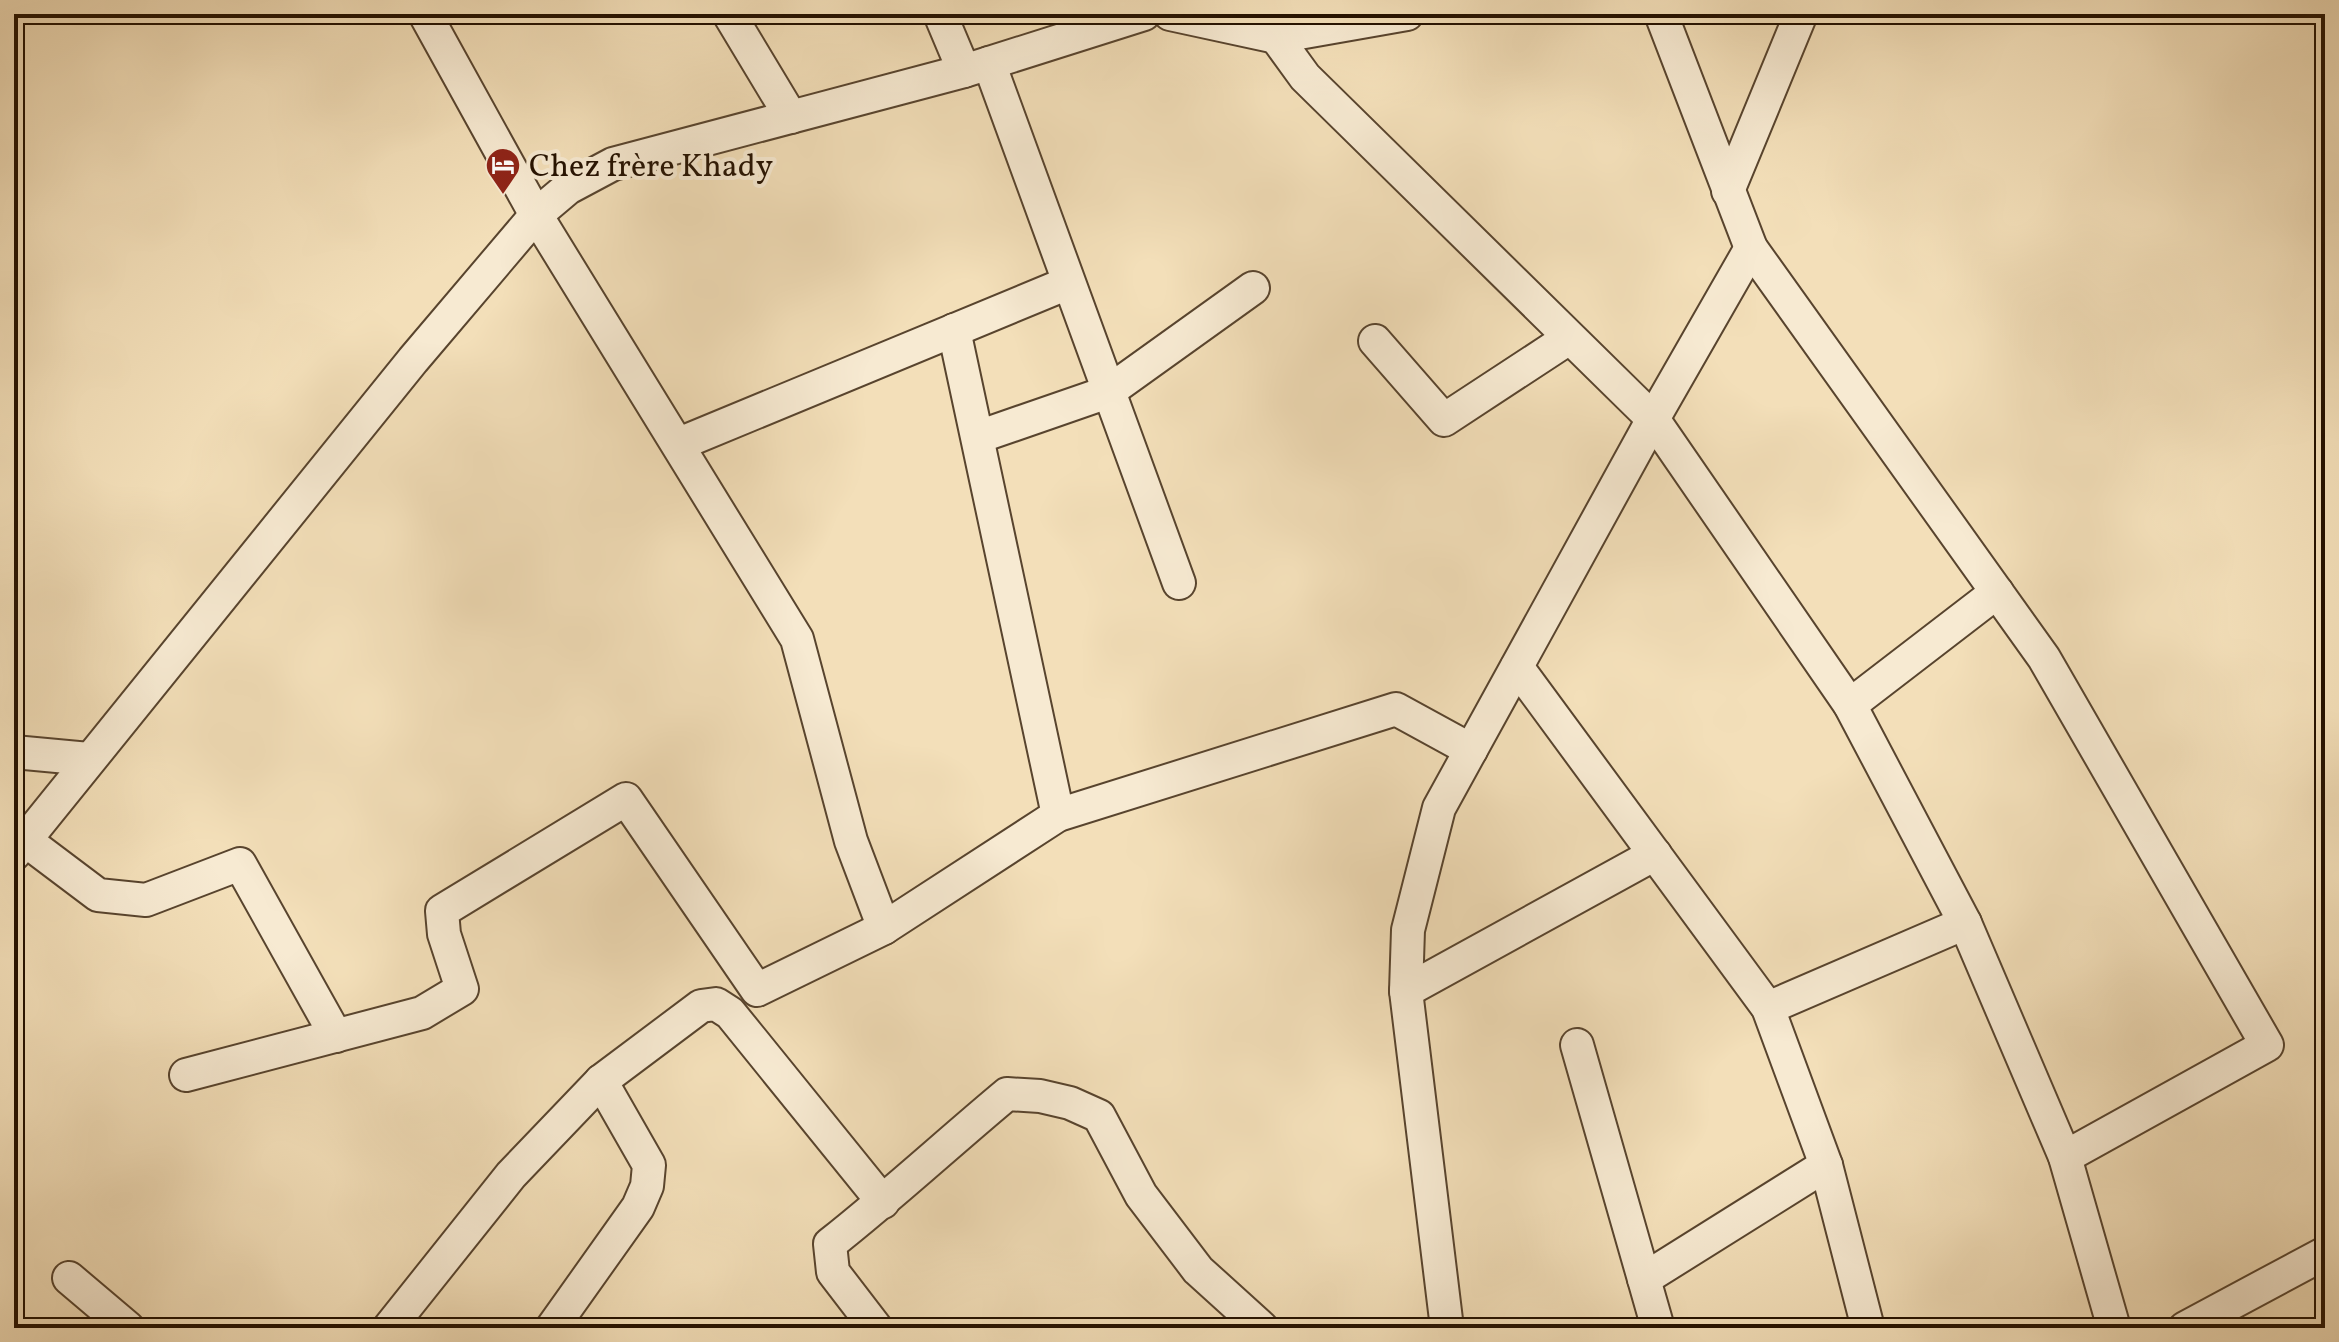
<svg xmlns="http://www.w3.org/2000/svg" width="2339" height="1342" font-family="Vollkorn,serif">
<style>
.lines{fill:none;stroke-linecap:round;stroke-linejoin:round}
.street-casing{stroke:#58442e;stroke-width:36}
.street{stroke:#f7ead2;stroke-width:32}
.labels{text-anchor:middle;stroke-width:8;stroke-linejoin:round;paint-order:stroke}
.poi-label{font-size:32px;fill:#241100;stroke:#f7ead2;text-anchor:start}
</style>
<rect width="100%" height="100%" fill="#f3dfb9"/>
<filter id="stains"><feTurbulence type="fractalNoise" baseFrequency=".0025" numOctaves="4"/><feColorMatrix values="0 0 0 0 .2 0 0 0 0 .09 0 0 0 0 .02 0 0 0 .5 -.17"/></filter>
<radialGradient id="worn" r=".72"><stop offset=".6" stop-color="#630" stop-opacity="0"/><stop offset="1" stop-color="#630" stop-opacity=".3"/></radialGradient>
<g class="lines">
<g class="street-casing">
<g id="street">
<polyline points="425,14 536,215 797,639 851,841 884,928 1058,815 1396,709 1471,750"/>
<polyline points="729,14 791,117"/>
<polyline points="940,14 964,71"/>
<polyline points="1170,14 1276,37 1407,14"/>
<polyline points="1661,14 1751,248 2044,658 2267,1045 2065,1157"/>
<polyline points="1276,37 1305,77 1653,419 1850,705 1965,923 2065,1157 2114,1328"/>
<polyline points="989,63 1179,583"/>
<polyline points="1728,191 1801,14"/>
<polyline points="954,330 1058,815"/>
<polyline points="1375,341 1444,420 1569,338"/>
<polyline points="978,437 1108,392 1253,288"/>
<polyline points="679,444 1068,283"/>
<polyline points="1517,667 1768,1008 1826,1165 1868,1328"/>
<polyline points="1850,705 1997,592"/>
<polyline points="14,752 89,759"/>
<polyline points="25,840 98,895 146,900 240,864 336,1036"/>
<polyline points="14,854 413,360 536,215 568,188 613,164 964,71 1144,14"/>
<polyline points="1406,991 1655,854"/>
<polyline points="1768,1008 1965,923"/>
<polyline points="1577,1045 1658,1328"/>
<polyline points="186,1075 422,1013 462,989 444,934 442,911 626,799 757,990 884,928"/>
<polyline points="69,1278 128,1328"/>
<polyline points="1644,1279 1826,1165"/>
<polyline points="389,1328 511,1175 601,1081 701,1006 716,1004 730,1013 883,1202"/>
<polyline points="552,1328 638,1207 647,1186 649,1165 601,1081"/>
<path d="M876,1328L833,1272L830,1244C891,1196 947,1144 1007,1094L1040,1096L1070,1103L1099,1116L1141,1195L1198,1270L1262,1328"/>
<polyline points="1447,1328 1406,991 1408,930 1439,808 1653,419 1751,248"/>
<polyline points="2185,1328 2325,1253"/>
</g>
</g>
<use href="#street" class="street"/>
</g>
<defs>
<g id="hotel-pin" transform="scale(1.8)"><path d="M0 17L-7.5 6A9.5 9.5 0 1 1 7.5 6Z" fill="#8f2418" stroke="#f7ead2"/><path d="M-6-4.5h1.5V1H6V5H4.5V3h-9V5H-6ZM-4 0a1.8 1.8 0 1 1 3.6 0ZM.5 0V-2.5h3Q6-2.5 6 0Z" fill="#fff"/></g>
</defs>
<g fill-rule="evenodd">
<use href="#hotel-pin" x="503" y="165"/>
</g>
<g class="labels">
<g class="poi-label">
<text x="529" y="176">Chez frère Khady</text>
</g>
</g>
<rect width="2339" height="1342" fill="none" stroke="#f3dfb9" stroke-width="48"/>
<rect x="16" y="16" width="2307" height="1310" fill="none" stroke="#241100" stroke-width="4"/>
<rect x="24" y="24" width="2291" height="1294" fill="none" stroke="#241100" stroke-width="2"/>
<rect width="100%" height="100%" filter="url(#stains)"/>
<rect width="100%" height="100%" fill="url(#worn)"/>
</svg>
